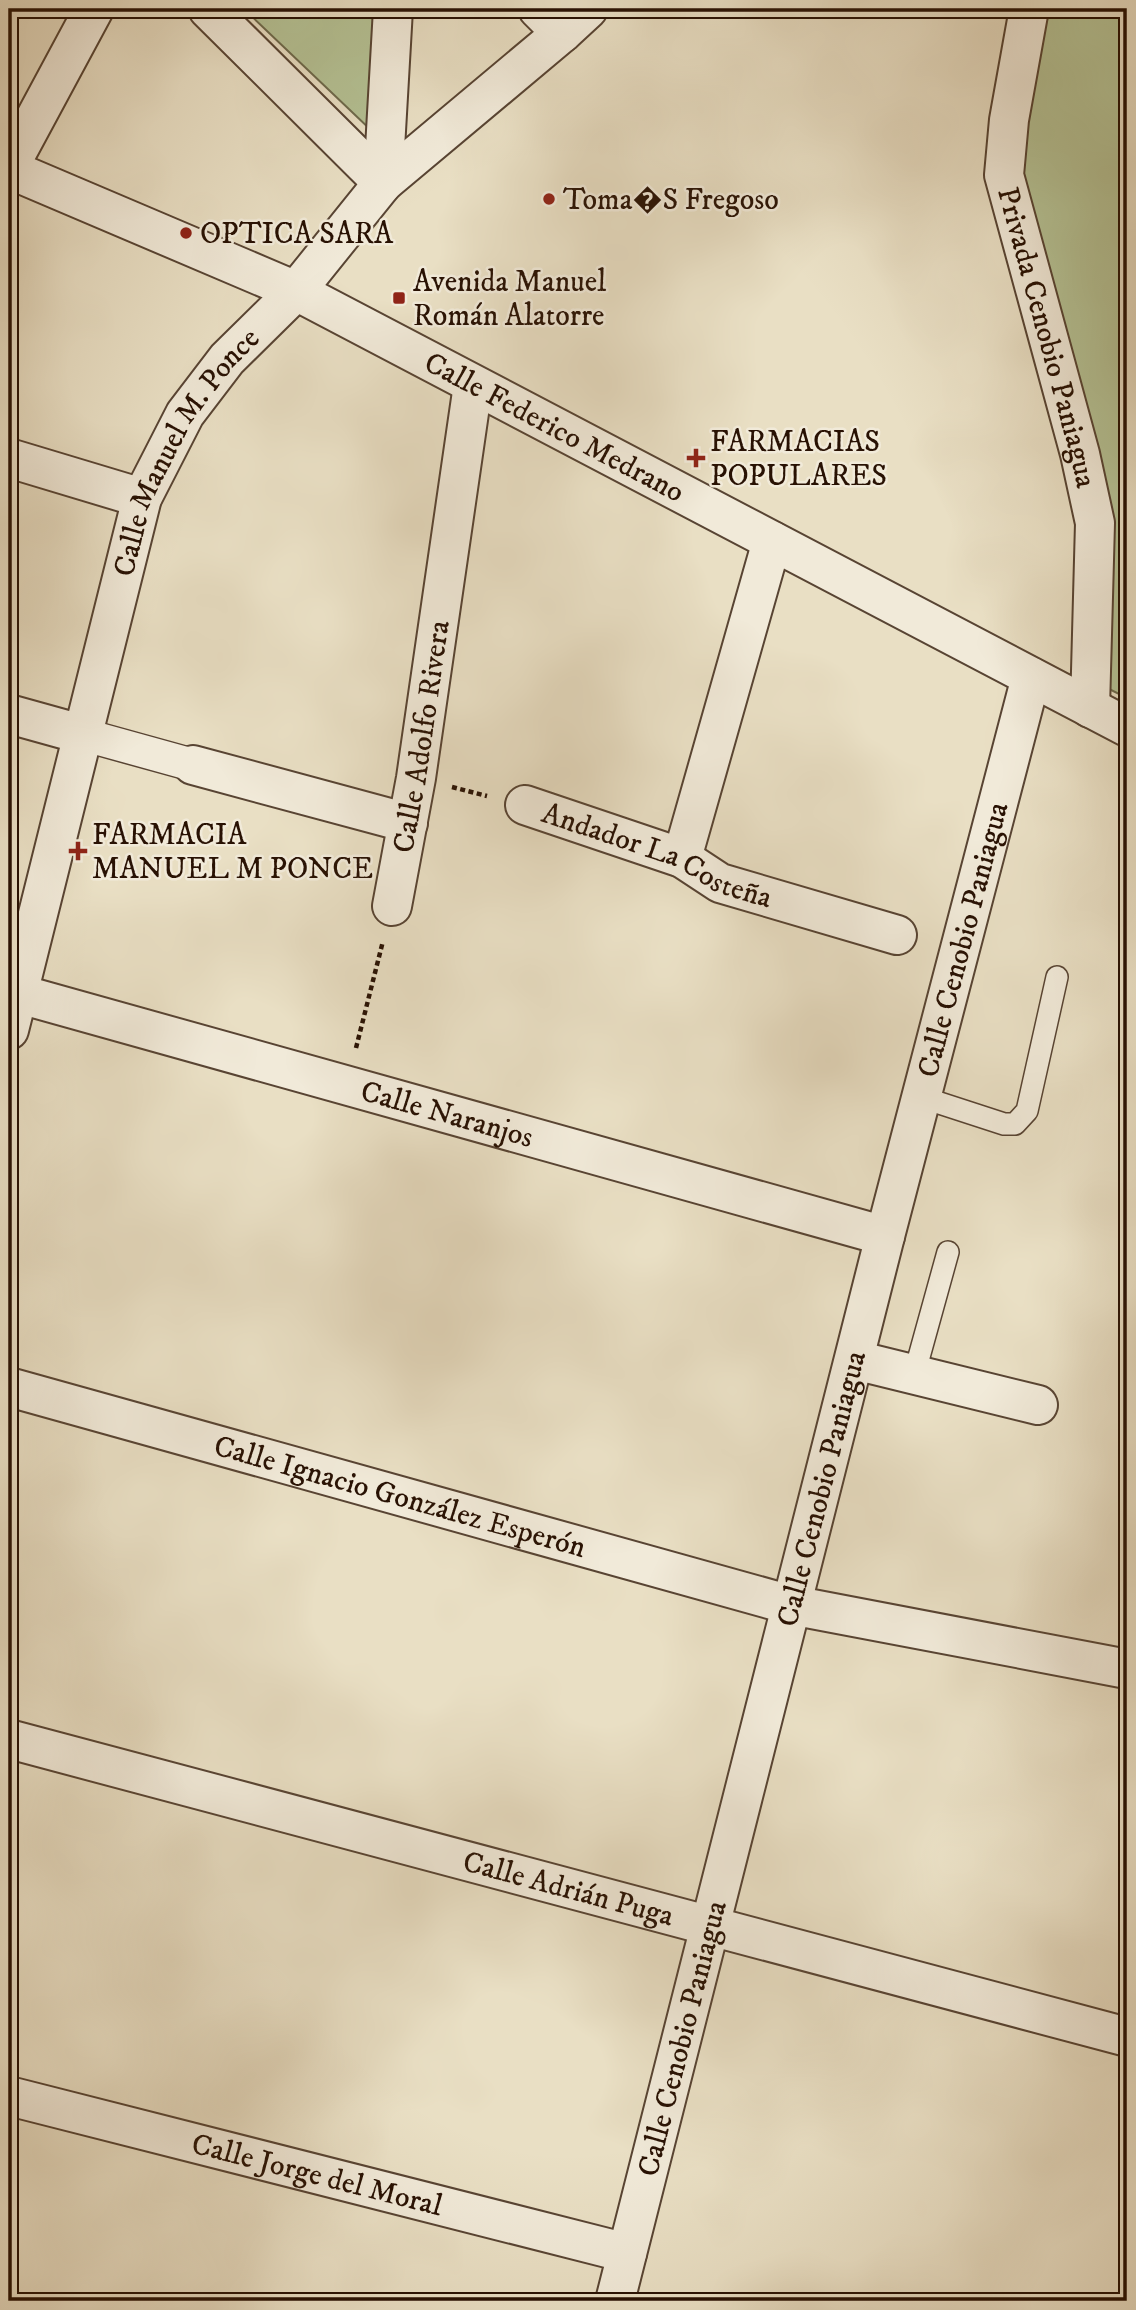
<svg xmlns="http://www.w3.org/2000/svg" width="1136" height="2310" font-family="'IM FELL DW Pica',serif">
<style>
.green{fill:#b5c295;stroke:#6e6a4c;stroke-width:2}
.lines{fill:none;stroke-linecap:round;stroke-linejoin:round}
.service-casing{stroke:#584433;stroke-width:24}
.pedestrian-casing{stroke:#584433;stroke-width:35}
.minor-casing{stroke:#584433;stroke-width:42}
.tertiary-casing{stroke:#584433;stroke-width:42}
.path{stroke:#281103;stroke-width:4.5;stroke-dasharray:5 3.5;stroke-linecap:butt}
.service{stroke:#f1ead9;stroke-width:21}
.pedestrian{stroke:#f1ead9;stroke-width:32}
.minor{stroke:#f1ead9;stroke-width:38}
.tertiary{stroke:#f1ead9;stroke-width:38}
.poi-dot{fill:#8f2418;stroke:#f1ead9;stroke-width:2.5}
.labels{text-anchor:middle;stroke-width:5;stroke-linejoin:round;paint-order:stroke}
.poi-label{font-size:30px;fill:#281103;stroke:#f1ead9;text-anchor:start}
.street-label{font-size:30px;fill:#281103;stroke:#f1ead9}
</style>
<rect width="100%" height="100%" fill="#e9dfc4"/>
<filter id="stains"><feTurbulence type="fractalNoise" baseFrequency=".00286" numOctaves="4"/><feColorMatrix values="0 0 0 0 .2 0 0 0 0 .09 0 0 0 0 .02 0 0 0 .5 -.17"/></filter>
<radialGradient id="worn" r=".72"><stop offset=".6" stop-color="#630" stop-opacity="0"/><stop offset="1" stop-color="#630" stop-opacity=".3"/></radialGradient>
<g class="green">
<polygon points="244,9 379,9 374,133"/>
<polygon points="1048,9 1127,9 1127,698 1107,688 1020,197 1030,88"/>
</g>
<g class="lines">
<g class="service-casing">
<g id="service">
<polyline points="921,1097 1004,1124 1015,1124 1027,1111 1057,977"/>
<polyline points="914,1375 948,1252"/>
</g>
</g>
<g class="pedestrian-casing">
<polyline id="pedestrian" points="81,734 193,765"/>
</g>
<g class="minor-casing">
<g id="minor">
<polyline points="208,9 383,183"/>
<polyline points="538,9 562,33"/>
<path id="s1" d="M1029,9L1009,120L1004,175L1080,454L1095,523L1090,708"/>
<polyline points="9,167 94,9"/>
<path id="s2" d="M9,169L296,291L1127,727"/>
<polyline points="383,183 393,9"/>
<polyline points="9,458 142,498"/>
<polyline points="9,714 81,734"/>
<polyline points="193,765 408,823"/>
<path id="s3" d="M525,805L682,858L720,883L897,935"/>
<polyline points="682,858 772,541"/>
<path id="s4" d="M392,906L416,778L473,385"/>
<path id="s5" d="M9,991L885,1236"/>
<polyline points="855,1360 1038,1405"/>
<path id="s6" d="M9,1387L791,1605L1127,1669"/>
<path id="s7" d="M9,1739L1127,2037"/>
<path id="s8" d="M9,2096L627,2253"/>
<path id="s9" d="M615,2301L885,1236L1031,677"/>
</g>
</g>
<g class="tertiary-casing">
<g id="tertiary">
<path id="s10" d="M9,1030L142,498L185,414L227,359L296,291L383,183L562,33L588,9"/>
</g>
</g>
<g class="path">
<polyline points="452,787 487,796"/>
<polyline points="356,1048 383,941"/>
</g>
<use href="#service" class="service"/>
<use href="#pedestrian" class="pedestrian"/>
<use href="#minor" class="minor"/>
<use href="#tertiary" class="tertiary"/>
</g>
<g class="poi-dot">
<circle cx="549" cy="199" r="7"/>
<circle cx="186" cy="233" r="7"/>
<rect x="392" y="291" width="14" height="14" rx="3.5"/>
<path d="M692.5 447.5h7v7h7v7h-7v7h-7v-7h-7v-7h7z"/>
<path d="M74.5 840.5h7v7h7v7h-7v7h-7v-7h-7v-7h7z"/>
</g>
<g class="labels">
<g class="poi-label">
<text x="563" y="209">Toma�S Fregoso</text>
<text x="200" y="243">OPTICA SARA</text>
<text x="413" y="291">Avenida Manuel<tspan x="413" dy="34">Román Alatorre</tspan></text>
<text x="710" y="451">FARMACIAS<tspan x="710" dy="34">POPULARES</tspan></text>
<text x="92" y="844">FARMACIA<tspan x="92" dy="34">MANUEL M PONCE</tspan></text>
</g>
<g class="street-label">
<text dy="10" stroke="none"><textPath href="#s1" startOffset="336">Privada Cenobio Paniagua</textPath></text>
<text dy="10" stroke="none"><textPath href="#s2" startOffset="604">Calle Federico Medrano</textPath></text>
<text dy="10" stroke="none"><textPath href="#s10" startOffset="609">Calle Manuel M. Ponce</textPath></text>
<text dy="10" stroke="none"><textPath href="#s4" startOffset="172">Calle Adolfo Rivera</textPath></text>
<text dy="10" stroke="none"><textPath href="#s3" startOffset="142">Andador La Costeña</textPath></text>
<text dy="10" stroke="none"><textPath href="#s9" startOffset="1405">Calle Cenobio Paniagua</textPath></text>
<text dy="10" stroke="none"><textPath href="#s5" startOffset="455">Calle Naranjos</textPath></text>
<text dy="10" stroke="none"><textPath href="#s9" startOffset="838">Calle Cenobio Paniagua</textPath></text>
<text dy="10" stroke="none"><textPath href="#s6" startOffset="406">Calle Ignacio González Esperón</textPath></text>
<text dy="10" stroke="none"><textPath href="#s7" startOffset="579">Calle Adrián Puga</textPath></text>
<text dy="10" stroke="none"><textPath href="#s9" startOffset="271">Calle Cenobio Paniagua</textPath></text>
<text dy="10" stroke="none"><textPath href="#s8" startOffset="318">Calle Jorge del Moral</textPath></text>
</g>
</g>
<rect width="1136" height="2310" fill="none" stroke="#e9dfc4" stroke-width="35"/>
<rect x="10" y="10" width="1115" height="2289" fill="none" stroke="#281103" stroke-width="3.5"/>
<rect x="18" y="18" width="1101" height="2275" fill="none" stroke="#281103" stroke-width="2"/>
<rect width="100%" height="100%" filter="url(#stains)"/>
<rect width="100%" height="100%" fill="url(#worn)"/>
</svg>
